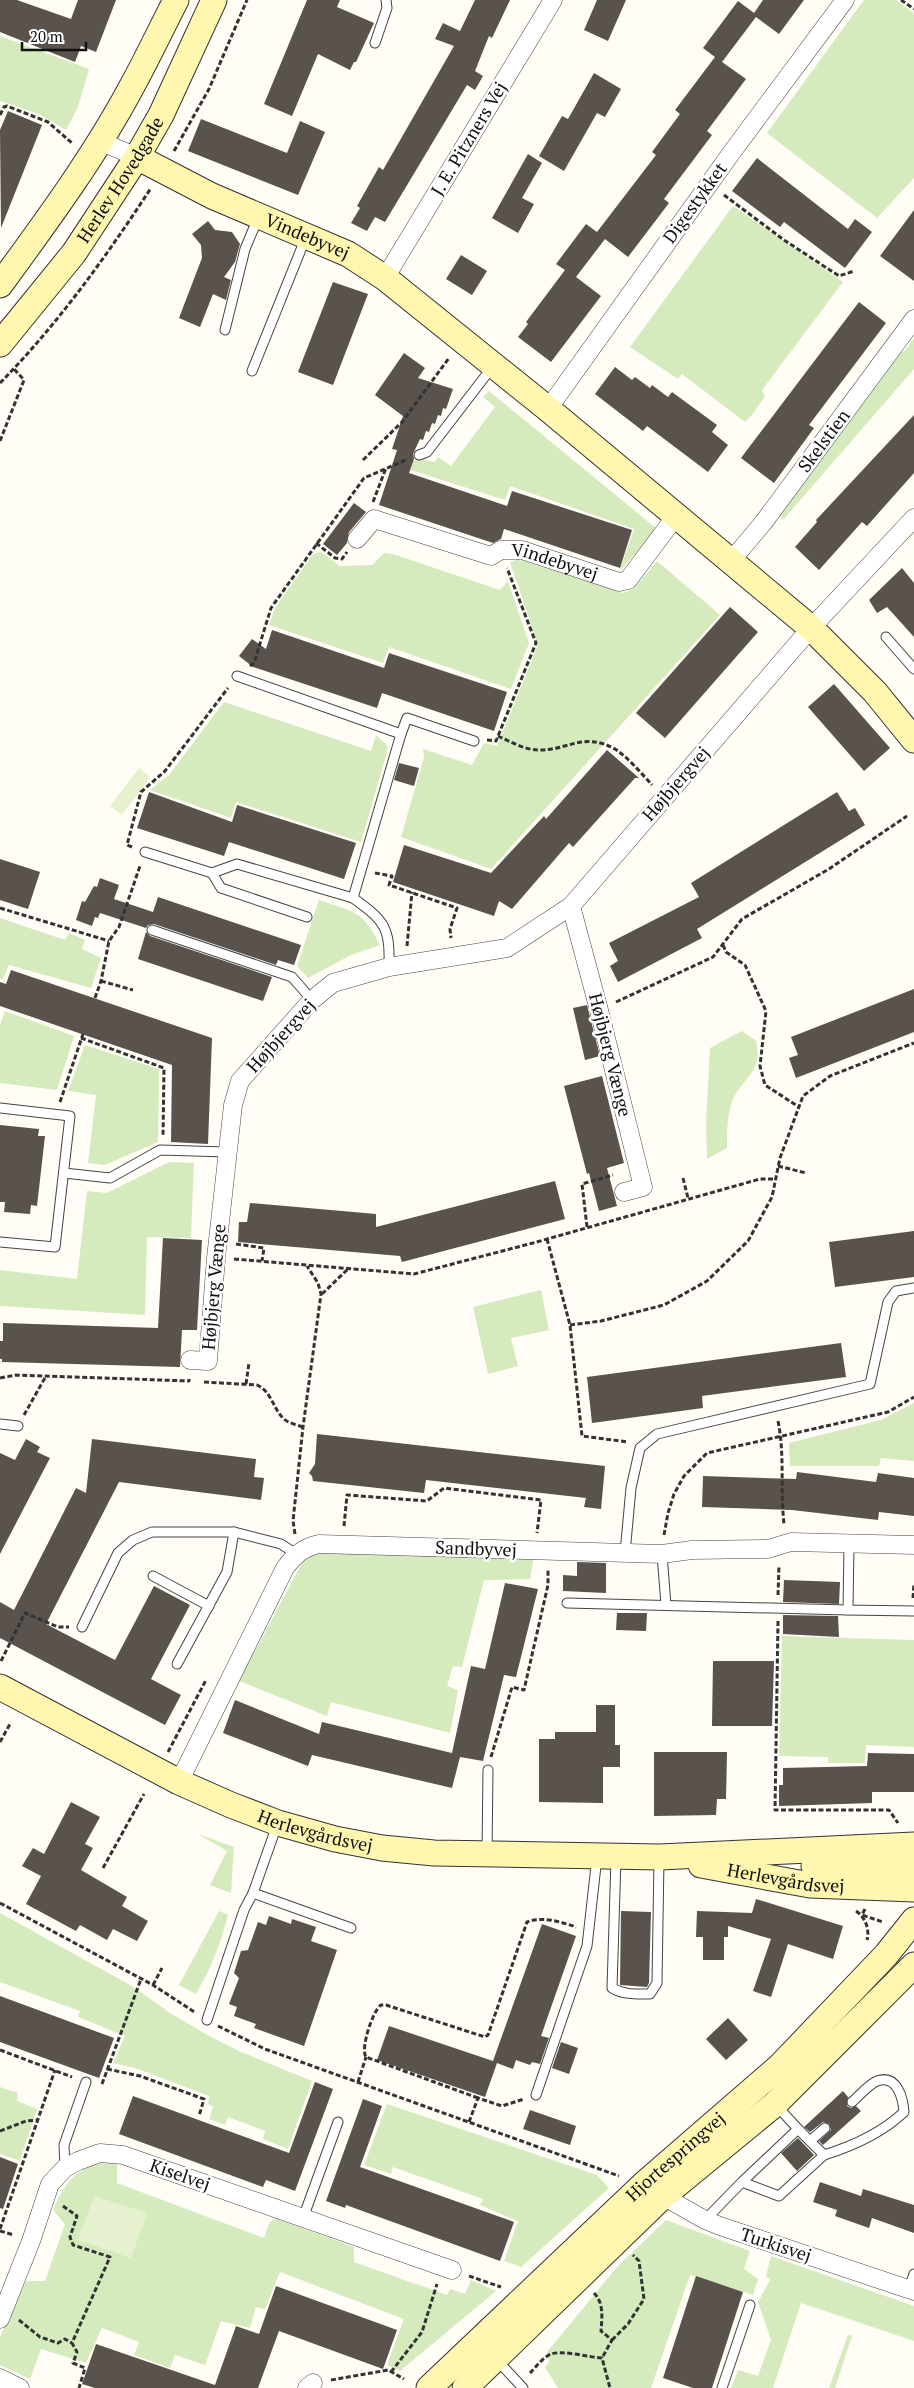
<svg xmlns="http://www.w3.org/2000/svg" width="914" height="2388" font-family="'PT Serif',serif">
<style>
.green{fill:#d5ebbd}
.pitch{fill:#e6f2cf}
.building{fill:#5a524d}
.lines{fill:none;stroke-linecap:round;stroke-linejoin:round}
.lane-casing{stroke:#444;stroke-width:11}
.street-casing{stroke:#444;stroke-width:19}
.secondary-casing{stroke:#333;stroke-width:27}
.path{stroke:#333;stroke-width:3;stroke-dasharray:5 2.5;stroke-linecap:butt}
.lane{stroke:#fff;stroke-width:9}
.street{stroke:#fff;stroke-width:18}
.secondary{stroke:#fff6b0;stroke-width:25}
.labels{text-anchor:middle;stroke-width:5;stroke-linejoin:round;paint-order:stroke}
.street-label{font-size:18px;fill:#111;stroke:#fff}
</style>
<rect width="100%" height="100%" fill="#fffdf5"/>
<g class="green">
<polygon points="864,0 896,0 914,13 914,178 877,218 767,133"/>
<polygon points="0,36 89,69 78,107 66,130 39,114 0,101"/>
<polygon points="733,206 843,282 762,390 765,396 752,415 745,422 682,374 678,379 630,347"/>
<polygon points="914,338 914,369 783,520 778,513 899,351 904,352"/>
<polygon points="489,391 657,529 619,572 634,529 510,486 505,500 401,467 419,458 434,462 438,457 451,466 495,407 483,397"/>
<polygon points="321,552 340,566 372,565 384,553 393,554 500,590 508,581 529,643 511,689 389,647 383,663 269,625 275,608 313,554"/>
<polygon points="518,559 623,593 634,588 657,561 720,615 491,869 401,837 424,757 423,749 472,765 484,743 497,746 538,645 510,562"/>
<polygon points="224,702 371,751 376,735 387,745 387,752 361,842 236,802 231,818 150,790 169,775"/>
<path d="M319,900C353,912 363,910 380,945L351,955L308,978L297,966Z"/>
<polygon points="0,918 65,940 69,933 85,940 82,949 101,958 91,988 9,965 3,979 0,978"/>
<polygon points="5,1011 74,1036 57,1090 0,1083 0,1025"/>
<path d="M742,1031L756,1041C763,1071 746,1075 734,1097C727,1113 727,1131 727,1148L707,1159L706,1124L710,1048Z"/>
<polygon points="85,1045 159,1069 158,1142 105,1165 88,1163 96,1095 68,1091"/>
<polygon points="169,1162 194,1163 191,1238 147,1237 145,1315 0,1306 0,1270 77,1279 87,1191 107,1193"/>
<polygon points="541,1290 549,1330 511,1338 518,1366 488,1374 473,1307"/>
<polygon points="914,1403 914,1461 881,1458 879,1466 790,1466 789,1443 881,1420"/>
<polygon points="327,1552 534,1556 530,1579 484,1580 462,1667 453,1666 447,1686 458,1690 450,1733 331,1702 327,1716 239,1681 302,1563 314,1554"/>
<polygon points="782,1636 914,1640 914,1747 866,1745 865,1763 828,1763 828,1757 779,1756"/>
<polygon points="198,1834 234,1847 231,1893 210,1885 227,1851"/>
<path d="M219,1911L228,1915C221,1943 211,1968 196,1994L179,1985Z"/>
<polygon points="0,1913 132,1986 170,2013 209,2036 239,2051 312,2081 288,2149 263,2139 265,2131 228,2117 225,2125 209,2119 213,2107 208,2104 209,2096 138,2069 113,2063 125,2036 78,2017 80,2011 0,1982"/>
<polygon points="0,2087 18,2093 17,2101 37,2109 20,2161 0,2154"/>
<polygon points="387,2104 597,2175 609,2188 521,2267 504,2261 518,2221 480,2205 483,2199 393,2167 391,2174 364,2165"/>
<path d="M101,2163L117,2164V2183L264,2238L269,2223L275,2218L354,2247V2262L447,2295L450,2289L465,2294L471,2280L496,2291L400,2371L387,2365L404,2319L280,2272L265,2309L256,2307L250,2328L221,2321L205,2365L175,2355L170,2368L134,2355L139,2342L102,2328L86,2363L41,2349L30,2379L0,2365V2337L26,2281H45L65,2224L53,2210C65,2184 72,2171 101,2163Z"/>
<polygon points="666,2220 750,2251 744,2269 758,2279 753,2295 690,2275 651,2388 558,2388 545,2367 549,2362 547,2352 618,2266"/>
<polygon points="771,2256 914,2306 914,2341 801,2303 773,2388 731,2388 738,2370 758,2376 771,2340 758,2302 770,2280 766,2276"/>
<polygon points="848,2335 852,2336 835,2388 829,2388"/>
</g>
<g class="pitch">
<polygon points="139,768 150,777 122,815 110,806"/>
<polygon points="94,2196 147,2213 131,2258 78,2240"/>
</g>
<g class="building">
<polygon points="0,0 17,0 71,19 78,0 116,0 96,52 81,46 75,62 0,32"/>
<polygon points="307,0 340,0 337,7 374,23 356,62 354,62 350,70 318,54 292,116 264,104"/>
<polygon points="475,0 510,0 492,38 489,36 475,71 483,76 475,90 467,85 385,222 375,217 367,231 351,223 360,208 357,206 379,167 383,170 454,46 435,39 443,23 460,31"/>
<polygon points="597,0 626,0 608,41 584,30"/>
<polygon points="763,0 804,0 779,34 756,17 722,62 746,79 707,131 712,135 664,199 669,203 628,257 605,239 576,277 601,296 551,362 518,337 528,324 526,322 565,270 556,264 586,224 597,232 656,155 652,152 680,114 675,110 715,57 703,48 738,1 754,13"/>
<polygon points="594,73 621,89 605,117 597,113 564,171 539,156 562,116 568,119"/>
<polygon points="8,111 42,125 1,228 0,130"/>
<polygon points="201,119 287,153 300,121 325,132 298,195 188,151"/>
<polygon points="528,154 542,163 522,198 534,204 518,233 492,218"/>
<polygon points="757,158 848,229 855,219 872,232 845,268 784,222 780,227 732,191"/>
<polygon points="914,210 914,281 880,256"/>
<polygon points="208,221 215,230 232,232 240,244 235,262 224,277 231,280 226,300 213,294 200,327 179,318 202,258 201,245 192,234"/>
<polygon points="461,255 487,271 472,295 446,279"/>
<polygon points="333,282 368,294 333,385 298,372"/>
<polygon points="859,302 886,323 809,425 814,428 774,483 741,458"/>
<polygon points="404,353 425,368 418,378 453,389 446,409 443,408 441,416 438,415 435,424 432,423 429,432 426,431 423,440 420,439 413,454 414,459 409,473 507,506 512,491 632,530 620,568 504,529 501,539 493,543 379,505 397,450 392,449 403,416 375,395"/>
<polygon points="615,367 632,380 635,377 650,388 652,385 668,397 672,392 717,425 712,432 728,445 708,472 647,426 643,431 595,394"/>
<polygon points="914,415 914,473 867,526 862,522 819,570 795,547 817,522 816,520"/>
<polygon points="354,503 366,512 349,532 347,543 337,555 323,544"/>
<polygon points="902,568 914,583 914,637 887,607 877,613 869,600"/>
<polygon points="730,607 758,632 665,738 636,713"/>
<polygon points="272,630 384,668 389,653 507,692 494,731 382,693 377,708 253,667 239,656 252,639 266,649"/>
<polygon points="834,684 890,748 864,771 808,707"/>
<polygon points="607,750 639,778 635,778 573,847 569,843 512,909 499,901 494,916 393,882 404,845 491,873 544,816 546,819"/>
<polygon points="399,763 419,768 414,786 394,780"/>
<polygon points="149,792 232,822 237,805 356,843 344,879 229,842 224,856 137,828"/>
<polygon points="837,792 849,811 855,808 865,825 697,929 702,938 618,982 610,966 618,961 609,943 699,897 691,883"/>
<polygon points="0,859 40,872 28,909 0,900"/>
<polygon points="100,878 119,885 114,899 153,912 158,897 301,945 294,965 278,960 276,965 154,924 148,925 146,928 100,913 98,918 95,917 92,926 76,920 82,901 85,902 94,886 97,887"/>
<polygon points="146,932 150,936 272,977 263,1001 138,959"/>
<polygon points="11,970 212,1038 208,1144 171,1142 172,1065 0,1006 0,982 6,984"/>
<polygon points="914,989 914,1032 796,1078 789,1058 798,1055 791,1037"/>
<polygon points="587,1005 600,1056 585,1060 573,1008"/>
<polygon points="602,1076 624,1163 607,1168 617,1206 599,1211 589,1173 587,1174 564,1086"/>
<polygon points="0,1125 39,1129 38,1136 45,1136 37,1206 31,1205 30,1214 4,1212 5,1202 0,1202"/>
<polygon points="555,1181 565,1219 402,1262 400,1256 238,1242 239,1222 247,1222 250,1203 376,1214 376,1227"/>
<polygon points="914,1231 914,1277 835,1287 829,1242"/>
<polygon points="163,1238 202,1240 197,1330 182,1330 180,1367 2,1362 2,1359 0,1359 0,1341 3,1341 3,1323 158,1328"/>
<polygon points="841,1343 846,1377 702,1396 703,1408 592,1423 587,1377"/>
<polygon points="317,1434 605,1466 601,1509 584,1507 586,1498 426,1480 424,1493 313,1481 312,1476 309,1473 315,1464"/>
<polygon points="26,1439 40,1447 37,1452 50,1458 0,1554 0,1453 15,1460"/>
<polygon points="92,1439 256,1459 254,1477 264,1478 261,1500 119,1482 46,1624 115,1660 154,1586 190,1605 151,1679 181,1695 165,1725 0,1638 0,1602 14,1610 76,1488 86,1493"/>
<polygon points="797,1472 876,1482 878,1473 914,1478 914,1516 879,1512 878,1520 792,1510 702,1507 703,1476 796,1479"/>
<polygon points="577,1562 606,1563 606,1593 563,1591 563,1575 577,1576"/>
<polygon points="784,1580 840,1582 839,1604 783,1602"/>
<polygon points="505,1583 538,1589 516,1677 504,1675 483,1761 460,1757 452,1788 312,1755 308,1766 223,1733 235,1700 319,1734 322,1722 452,1753 471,1666 485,1669"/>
<polygon points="617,1613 647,1613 646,1631 616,1630"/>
<polygon points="783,1615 838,1616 839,1637 783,1634"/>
<polygon points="713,1661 774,1661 772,1726 712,1726"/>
<polygon points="596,1705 615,1705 615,1745 620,1745 620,1767 603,1767 603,1803 539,1802 539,1739 555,1739 555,1732 596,1732"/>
<polygon points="654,1752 727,1752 726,1799 717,1799 716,1815 654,1816"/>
<polygon points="868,1753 914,1754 914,1792 872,1792 872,1803 779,1806 779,1785 783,1785 783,1768 867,1766"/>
<polygon points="71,1802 100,1817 85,1844 93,1848 81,1870 127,1897 122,1906 148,1921 137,1941 113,1929 107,1940 80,1925 76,1931 26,1904 41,1876 22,1866 33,1848 44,1854"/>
<polygon points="756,1899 843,1926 833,1959 788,1944 771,1997 753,1991 771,1939 728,1926 728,1937 724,1937 724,1960 703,1960 703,1937 696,1937 697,1911 752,1913"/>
<polygon points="621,1911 651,1912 649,1983 647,1987 620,1985"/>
<polygon points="269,1916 291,1924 292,1919 316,1927 311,1941 337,1950 304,2046 254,2028 256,2024 234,2016 237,2007 229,2004 239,1978 234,1973 241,1951 248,1950 258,1922 266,1925"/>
<polygon points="542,1924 576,1936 541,2036 549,2038 540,2064 532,2062 530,2065 516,2060 513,2069 497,2063 485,2097 377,2060 389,2026 493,2061"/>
<polygon points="0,1996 114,2038 99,2078 0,2042"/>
<polygon points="728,2018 748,2040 726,2060 706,2039"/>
<polygon points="561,2042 578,2048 569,2074 552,2068"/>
<polygon points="315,2082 333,2089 295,2191 266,2180 263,2187 119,2134 133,2096 289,2153"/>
<polygon points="843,2091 848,2097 847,2106 851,2108 856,2106 861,2111 823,2145 819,2141 831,2130 829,2124 823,2122 810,2132 804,2127"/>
<polygon points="363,2099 382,2106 360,2167 514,2222 500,2261 346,2205 345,2208 326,2201"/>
<polygon points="530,2110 576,2126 570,2145 523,2129"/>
<polygon points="798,2138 814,2155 797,2171 781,2153"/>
<polygon points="0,2157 18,2164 3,2209 0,2208"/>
<polygon points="820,2182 861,2196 863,2189 914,2205 914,2233 872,2218 869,2228 835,2216 837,2210 813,2202"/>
<polygon points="696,2276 743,2292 712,2388 693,2388 663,2378"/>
<polygon points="276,2286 397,2330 383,2369 279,2331 258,2388 95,2388 82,2384 96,2344 215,2385 236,2326 259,2334"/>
</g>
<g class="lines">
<g class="lane-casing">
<g id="lane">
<polyline points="375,43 387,8 386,0"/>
<polyline points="225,330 245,249 258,218"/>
<polyline points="252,371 306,237"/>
<polyline points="419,455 427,452 493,366"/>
<polyline points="886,637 914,669"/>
<path d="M237,676L401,734L353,898C385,921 390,927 389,967"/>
<polyline points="401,734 407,718 474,741"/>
<polyline points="145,852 212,873 237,864 353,898"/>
<polyline points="212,873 221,888 307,917"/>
<polyline points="152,930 292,977 312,1000"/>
<polyline points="0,1108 70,1116 55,1247 0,1242"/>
<polyline points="64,1173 110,1178 160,1150 227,1152"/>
<polyline points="0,1424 18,1426"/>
<polyline points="849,1544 848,1610 914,1611"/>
<polyline points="625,1553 631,1488 640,1448 657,1434 870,1384 888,1302 896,1291 914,1288"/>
<polyline points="662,1554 666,1605"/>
<polyline points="153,1576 209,1606"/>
<polyline points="567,1603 848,1610"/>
<polyline points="82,1627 118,1553 133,1540 152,1532 234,1532 281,1544 296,1554"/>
<polyline points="177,1664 227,1572 234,1532"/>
<polyline points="487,1853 488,1770"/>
<path d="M616,1858L612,1988C624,1995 636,1994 650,1994L657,1983L659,1859"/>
<polyline points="253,1893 351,1928"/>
<polyline points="207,2020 244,1910 253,1893 277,1825"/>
<polyline points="536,2095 587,1946 597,1857"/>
<polyline points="810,2141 825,2128"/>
<path d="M824,2155C853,2146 882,2133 904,2112C903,2098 897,2074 877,2081C869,2084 859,2096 852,2102"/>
<polyline points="65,2168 64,2145 86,2082"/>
<polyline points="742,2182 779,2196 824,2155 798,2129"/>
<polyline points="303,2218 338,2122"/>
<polyline points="705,2220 742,2182 798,2129 777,2106"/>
<polyline points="909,2289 914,2274"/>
<polyline points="496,2359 523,2388"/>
<polyline points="722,2388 750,2305"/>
</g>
</g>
<g class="street-casing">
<g id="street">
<polyline points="99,141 137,157"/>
<polyline points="385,278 553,0"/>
<polyline points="548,409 732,152 845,0"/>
<path id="s1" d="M357,539L374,519L491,556L501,550H522L619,582L628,580L676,516"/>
<polyline points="731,561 763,523 914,319"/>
<polyline points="571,906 599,1010 643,1187 624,1192"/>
<polyline points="190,1360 208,1361 216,1258 233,1105 240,1081 312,1000 333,983 389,967 507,948 571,906 811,628 914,518"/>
<path d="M179,1782L285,1568C295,1555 302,1548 319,1544L662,1554L692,1550L768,1549L791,1542L914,1545"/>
<polyline points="654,2191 705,2220 720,2226 914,2291"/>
<polyline points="0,2319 31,2241 50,2184 65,2168 78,2161 100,2153 123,2155 452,2270"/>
<polyline points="0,2378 20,2388"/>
<polyline points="307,2388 313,2383"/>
</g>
</g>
<g class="secondary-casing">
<g id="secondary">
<path id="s2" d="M137,157L212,196L348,254L385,278L548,409L811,628L875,692L914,740"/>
<path d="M0,285C46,222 94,157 131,88C147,59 161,29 176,0"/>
<path id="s3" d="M0,344L74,253L137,157L161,115L214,0"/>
<path id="s4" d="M0,1687L179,1782L231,1805L278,1823L335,1839L382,1848L434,1853L660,1857L914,1845"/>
<path id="s5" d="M701,1865L810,1885L914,1889"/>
<polyline points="814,1866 914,1866"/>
<path id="s6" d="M429,2388L644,2184L780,2066L886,1955L914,1920"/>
<polyline points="465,2388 663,2196 775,2104 914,1965"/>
</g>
</g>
<g class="path">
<polyline points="901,0 914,9"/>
<polyline points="0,115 4,107 7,106 48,122 73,144"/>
<polyline points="174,151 209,89 247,0"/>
<polyline points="724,195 784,240 839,276 854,271"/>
<path d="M0,383C57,325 106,257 151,188"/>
<polyline points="0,441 24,380 14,369"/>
<polyline points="363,460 402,422 449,358"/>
<polyline points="373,502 386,468"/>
<polyline points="316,543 335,558 342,559 347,552"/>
<polyline points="250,666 254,663 271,608 364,478 406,460"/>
<path d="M498,736C509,741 525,750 538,750C566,751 583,732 613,748C625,754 642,774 652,785"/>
<polyline points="487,740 496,741 536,643 507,568"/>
<polyline points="132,847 127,845 141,792 165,771 228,688"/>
<polyline points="375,873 392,876 389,885 457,908 450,929 451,938"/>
<polyline points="0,908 109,941"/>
<polyline points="723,945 726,952 745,965 766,1011 760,1066 765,1085 799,1107"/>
<polyline points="407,946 412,892"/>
<polyline points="101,981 133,990"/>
<polyline points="95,998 101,981 109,941 119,927 140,866"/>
<polyline points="616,1002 713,957 742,919 829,869 907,816"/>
<polyline points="81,1038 164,1068 163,1137"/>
<polyline points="60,1102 83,1034"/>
<polyline points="778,1166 806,1173"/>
<polyline points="683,1178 688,1198"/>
<polyline points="587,1227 582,1184 613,1175"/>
<polyline points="547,1239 570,1325 582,1436 628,1442"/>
<polyline points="236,1244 264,1248 262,1261"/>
<polyline points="234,1259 414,1274 533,1243 760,1179 776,1179"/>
<polyline points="322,1294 348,1269"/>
<polyline points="570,1325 601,1321 664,1305 707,1281 748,1241 772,1197 780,1158 803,1096 830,1076 914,1043"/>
<polyline points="0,1378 16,1375 189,1381 189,1379"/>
<path d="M204,1382L257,1385C272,1392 273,1409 284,1419C288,1423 297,1425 303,1427"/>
<polyline points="246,1384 249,1363"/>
<polyline points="24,1415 46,1376"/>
<path d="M778,1421C785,1455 780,1490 784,1524"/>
<polyline points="344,1526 347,1495 427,1501 444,1488 541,1500 537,1533"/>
<polyline points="295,1534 293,1521 303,1427 321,1294 318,1283 307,1266"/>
<polyline points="664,1535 668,1513 674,1494 684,1476 707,1453 888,1412 914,1397"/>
<polyline points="778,1595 779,1566"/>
<polyline points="913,1598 914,1583"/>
<polyline points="778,1621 775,1810 889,1810 898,1823"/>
<polyline points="1,1661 25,1613 58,1627 69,1627"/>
<polyline points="0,1742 10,1724"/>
<polyline points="168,1752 206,1680"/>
<polyline points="491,1757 512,1687 524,1690 548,1585 548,1569"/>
<polyline points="103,1868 144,1794"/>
<polyline points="0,1903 153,1985 196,2013"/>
<polyline points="865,1909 862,1915 883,1922"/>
<path d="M856,1911C865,1917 870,1929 867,1940"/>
<polyline points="153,1985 162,1968"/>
<polyline points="218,2026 265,2049 619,2176"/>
<polyline points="0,2050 72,2077"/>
<polyline points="107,2069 140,2076 204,2099 199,2116"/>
<polyline points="358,2082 366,2057"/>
<polyline points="102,2084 141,1979"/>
<path d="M478,2098L366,2057C360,2049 373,2010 381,2005H386L485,2037L488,2035L527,1922C542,1916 562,1922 576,1927"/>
<polyline points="469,2122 478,2098 502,2106 524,2099"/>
<polyline points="0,2131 26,2121 38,2120"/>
<polyline points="63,2206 77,2216 70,2237 73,2245 110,2257 72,2343 77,2352 73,2363 85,2368 79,2388"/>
<polyline points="0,2229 55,2070"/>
<polyline points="0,2231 14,2235"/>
<polyline points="469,2276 501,2287"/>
<path d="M594,2293C604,2303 602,2318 601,2331L612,2340L602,2358"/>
<polyline points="19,2320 40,2337 58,2343 65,2339 72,2343"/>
<polyline points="612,2340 628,2324 644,2299 639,2261 633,2255"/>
<polyline points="391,2372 422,2332 437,2284"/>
<path d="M530,2373C535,2368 543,2357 551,2354C563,2350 588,2357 602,2358L610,2388"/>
<polyline points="331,2380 388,2370 404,2379"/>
</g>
<use href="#lane" class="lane"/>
<use href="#street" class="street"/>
<use href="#secondary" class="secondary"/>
</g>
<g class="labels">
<g class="street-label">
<text transform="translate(469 139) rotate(-59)" y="6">J. E. Pitzners Vej</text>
<text dy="6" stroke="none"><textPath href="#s3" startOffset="204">Herlev Hovedgade</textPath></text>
<text transform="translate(695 203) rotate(-54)" y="6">Digestykket</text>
<text dy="6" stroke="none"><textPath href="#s2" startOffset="188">Vindebyvej</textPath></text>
<text transform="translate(824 441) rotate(-53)" y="6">Skelstien</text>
<text dy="6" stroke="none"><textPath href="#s1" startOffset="216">Vindebyvej</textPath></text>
<text transform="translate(676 784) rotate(-49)" y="6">Højbjergvej</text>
<text transform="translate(281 1036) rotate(-48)" y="6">Højbjergvej</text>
<text transform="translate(610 1055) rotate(76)" y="6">Højbjerg Vænge</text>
<text transform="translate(214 1287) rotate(-85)" y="6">Højbjerg Vænge</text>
<text transform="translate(476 1549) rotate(2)" y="6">Sandbyvej</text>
<text dy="6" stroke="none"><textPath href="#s4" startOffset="348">Herlevgårdsvej</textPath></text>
<text dy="6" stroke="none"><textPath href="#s5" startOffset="86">Herlevgårdsvej</textPath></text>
<text dy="6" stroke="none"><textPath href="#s6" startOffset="338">Hjortespringvej</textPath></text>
<text transform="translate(180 2175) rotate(19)" y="6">Kiselvej</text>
<text transform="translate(776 2245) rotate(18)" y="6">Turkisvej</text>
</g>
</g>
<path d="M22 42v8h64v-8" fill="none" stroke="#111111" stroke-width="2.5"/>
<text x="30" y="42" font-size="15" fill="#111111" stroke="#ffffff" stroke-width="4" paint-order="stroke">20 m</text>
</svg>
